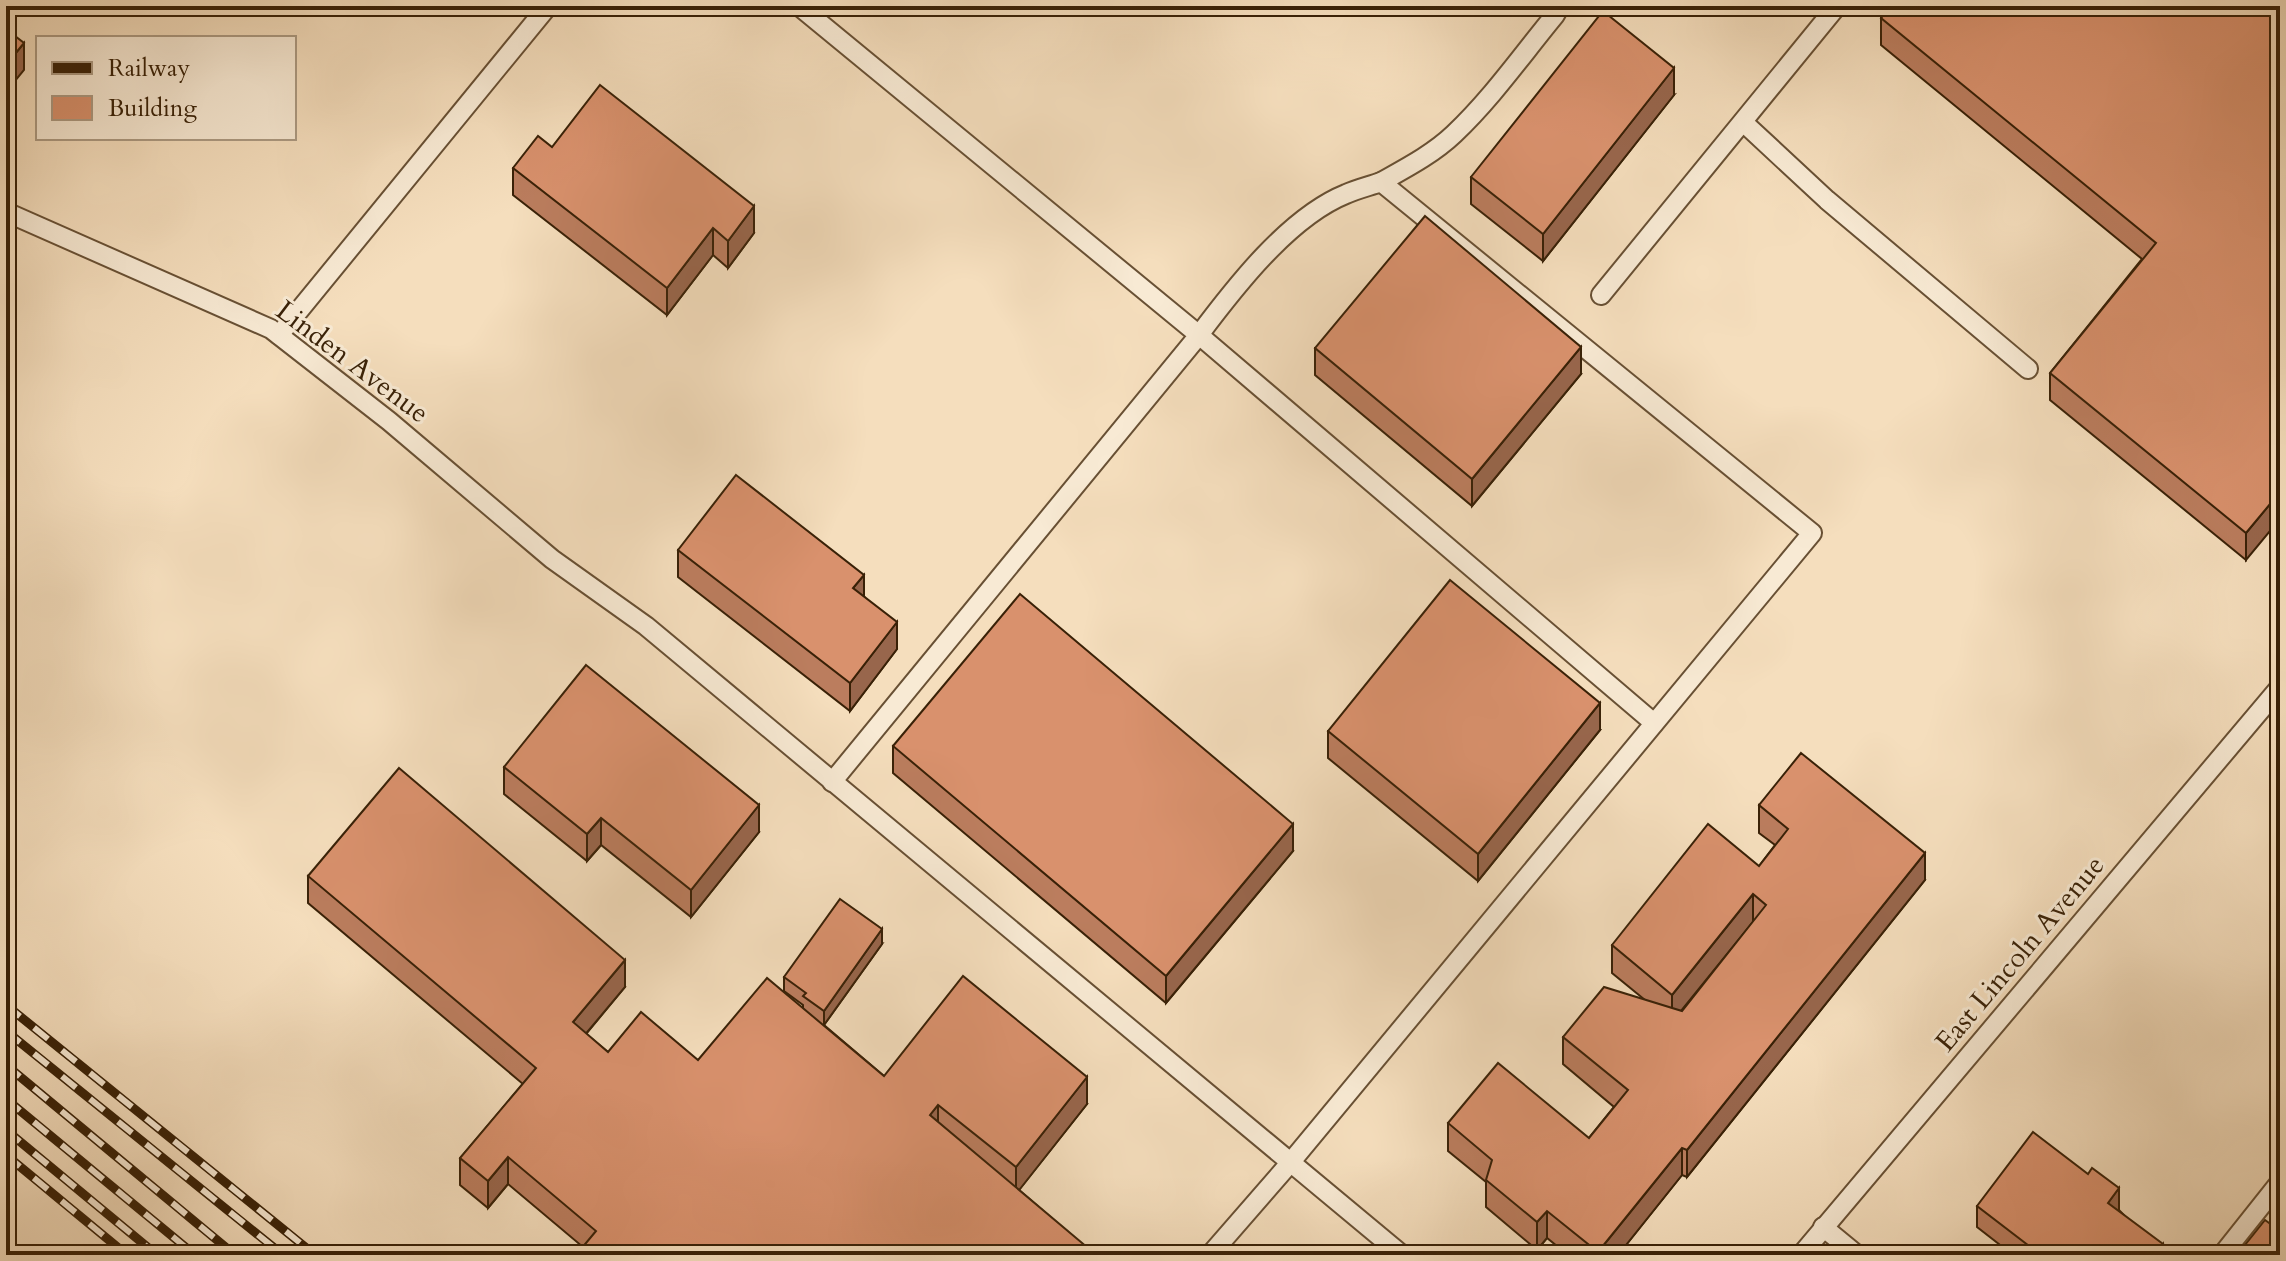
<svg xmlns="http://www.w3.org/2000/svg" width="2286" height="1261" font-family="Cardo,serif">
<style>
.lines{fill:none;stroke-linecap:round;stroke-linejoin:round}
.service-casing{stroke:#685034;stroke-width:22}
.service{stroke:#f8ead4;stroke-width:18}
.rail-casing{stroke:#392107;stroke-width:9}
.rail{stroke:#f8ead4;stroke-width:6;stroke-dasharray:18;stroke-linecap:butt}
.wall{fill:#bb7d5e;stroke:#392107;stroke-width:2;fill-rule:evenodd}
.shaded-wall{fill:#98664c;stroke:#392107;stroke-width:2}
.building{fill:#d9916d;stroke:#392107;stroke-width:2}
.labels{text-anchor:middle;stroke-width:6;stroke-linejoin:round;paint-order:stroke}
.street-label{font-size:28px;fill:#392107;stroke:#f8ead4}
</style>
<rect width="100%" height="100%" fill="#f5debd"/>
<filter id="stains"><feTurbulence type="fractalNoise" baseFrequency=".0025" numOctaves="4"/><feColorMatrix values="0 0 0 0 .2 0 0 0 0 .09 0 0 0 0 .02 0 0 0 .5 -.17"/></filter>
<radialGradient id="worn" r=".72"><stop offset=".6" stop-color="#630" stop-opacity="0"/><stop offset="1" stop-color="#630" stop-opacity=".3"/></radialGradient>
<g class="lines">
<g class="service-casing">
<g id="service">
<polyline points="799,6 1199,335 832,782"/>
<polyline points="1743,122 1827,200 2028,369"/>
<path d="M1381,182C1370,186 1357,189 1346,194C1289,217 1235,287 1199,335L1654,723"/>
<polyline points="6,212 271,329 389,421 552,559 646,626 1402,1255"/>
<polyline points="1601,295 1837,6"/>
<polyline points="279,335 548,6"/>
<polyline points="1823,1227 1857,1255"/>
<path d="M1210,1255L1290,1163L1812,533L1381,182C1406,168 1433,154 1454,134C1492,98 1522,55 1555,15L1560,6"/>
<polyline points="1801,1255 2280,687"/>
<polyline points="2222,1255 2280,1182"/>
</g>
</g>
<use href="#service" class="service"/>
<g class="rail-casing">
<g id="rail">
<polyline points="6,1005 315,1255"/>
<polyline points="6,1031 283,1255"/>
<polyline points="6,1065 235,1255"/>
<polyline points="6,1099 195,1255"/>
<polyline points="6,1130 157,1255"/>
<polyline points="6,1155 127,1255"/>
</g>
</g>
<use href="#rail" class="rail"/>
</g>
<g class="wall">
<polygon points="2280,6 2246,560 2050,400 2050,373 2142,259 1881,45 1881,18"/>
<polygon points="1674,95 1543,261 1471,204 1471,177"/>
<polygon points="552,147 754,233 728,268 713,255 667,315 513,195 513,168"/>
<polygon points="1315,348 1581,374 1472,506 1315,375"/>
<polygon points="678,550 864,596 897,649 850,711 678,577"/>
<polygon points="1600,730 1478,881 1328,758 1328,731"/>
<polygon points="893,746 1293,851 1166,1003 893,773"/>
<polygon points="504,767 759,832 691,917 601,845 587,861 504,794"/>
<path d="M1759,805L1925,880L1687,1177L1682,1175L1618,1255H1568L1547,1238L1537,1250L1486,1207V1182L1448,1151V1123L1589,1138L1614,1107L1563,1064V1037L1645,1000L1612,973V945L1759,866L1775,845L1759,833ZM1753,922L1682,1011L1681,1010Z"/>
<polygon points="308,876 625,987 586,1034 608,1052 698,1060 803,1008 803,1005 784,991 784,977 882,944 824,1025 884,1076 1087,1104 1019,1190 1094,1255 576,1255 583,1247 508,1184 488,1208 460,1185 460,1158 523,1084 308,903"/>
<polygon points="1977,1206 2119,1210 2163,1255 2013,1255 1977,1227"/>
</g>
<g class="shaded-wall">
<polygon points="24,43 24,70 6,92 6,65"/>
<polygon points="1674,68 1674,95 1543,261 1543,234"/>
<polygon points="754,206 754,233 728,268 728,241"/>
<polygon points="713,228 713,255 667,315 667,288"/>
<polygon points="1581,347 1581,374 1472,506 1472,479"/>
<polygon points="2280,492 2280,519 2246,560 2246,533"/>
<polygon points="864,575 864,602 853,588"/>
<polygon points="897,622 897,649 850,711 850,683"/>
<polygon points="1600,703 1600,730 1478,881 1478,854"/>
<polygon points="759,805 759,832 691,917 691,890"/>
<polygon points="601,818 601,845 587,861 587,834"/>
<polygon points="1293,824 1293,851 1166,1003 1166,976"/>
<polygon points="1925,853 1925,880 1687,1177 1687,1150"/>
<polygon points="1753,894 1753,922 1672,1022 1672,995"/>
<polygon points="882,929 882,944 824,1025 824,1011"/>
<polygon points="625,960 625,987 573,1049 573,1022"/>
<polygon points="1087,1077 1087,1104 1016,1194 1016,1167"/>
<polygon points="938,1105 938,1132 930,1115"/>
<polygon points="1682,1148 1682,1175 1618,1255 1598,1255 1598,1252"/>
<polygon points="508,1157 508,1184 488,1208 488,1181"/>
<polygon points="2119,1188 2119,1210 2108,1224 2108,1203"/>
<polygon points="1547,1211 1547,1238 1537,1250 1537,1222"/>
<polygon points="2163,1244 2163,1255 2155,1255"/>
</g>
<g class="building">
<polygon points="1891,6 2280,6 2280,15 2278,18 2280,20 2280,492 2246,533 2050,373 2156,243 1881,18"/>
<polygon points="1603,11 1674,68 1543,234 1471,177"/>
<polygon points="6,29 24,43 6,65"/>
<polygon points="600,85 754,206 728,241 713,228 667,288 513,168 538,136 552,147"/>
<polygon points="1425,216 1581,347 1472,479 1315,348"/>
<polygon points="736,475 864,575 853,588 897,622 850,683 678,550"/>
<polygon points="1450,580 1600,703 1478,854 1328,731"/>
<polygon points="1020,594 1293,824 1166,976 893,746"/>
<polygon points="586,665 759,805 691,890 601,818 587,834 504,767"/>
<polygon points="1801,753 1925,853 1687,1150 1682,1148 1598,1252 1547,1211 1537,1222 1486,1180 1492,1160 1448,1123 1498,1063 1589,1138 1628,1090 1563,1037 1604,987 1682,1011 1766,905 1753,894 1672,995 1612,945 1708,824 1759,866 1788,829 1759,805"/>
<polygon points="399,768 625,960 573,1022 608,1052 641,1012 698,1060 767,978 884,1076 963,976 1087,1077 1016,1167 938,1105 930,1115 1094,1253 1092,1255 633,1255 625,1248 619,1255 576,1255 596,1231 508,1157 488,1181 460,1158 536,1068 308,876"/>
<polygon points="840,899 882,929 824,1011 803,996 806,993 784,977"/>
<polygon points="2033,1132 2088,1174 2092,1168 2119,1188 2108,1203 2163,1244 2155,1255 2041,1255 1977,1206"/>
<polygon points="2265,1220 2280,1231 2280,1255 2237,1255"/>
</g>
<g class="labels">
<g class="street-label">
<text transform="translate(353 361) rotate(37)" y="10">Linden Avenue</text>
<text transform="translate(2019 953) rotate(-50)" y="10">East Lincoln Avenue</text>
</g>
</g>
<rect width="2286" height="1261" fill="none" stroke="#f5debd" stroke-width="32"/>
<rect x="8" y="8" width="2270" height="1245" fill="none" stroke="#392107" stroke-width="4"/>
<rect x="16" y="16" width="2254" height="1229" fill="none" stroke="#392107" stroke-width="2"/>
<rect x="36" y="36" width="260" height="104" fill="#f8ead4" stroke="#ac9a82" stroke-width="2"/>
<rect x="52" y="62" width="40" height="12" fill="#392107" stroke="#ac9a82" stroke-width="2"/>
<text x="108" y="76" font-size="24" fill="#392107">Railway</text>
<rect x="52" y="96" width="40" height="24" fill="#d9916d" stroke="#ac9a82" stroke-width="2"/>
<text x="108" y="116" font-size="24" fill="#392107">Building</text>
<rect width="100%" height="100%" filter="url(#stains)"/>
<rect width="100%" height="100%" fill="url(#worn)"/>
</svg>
